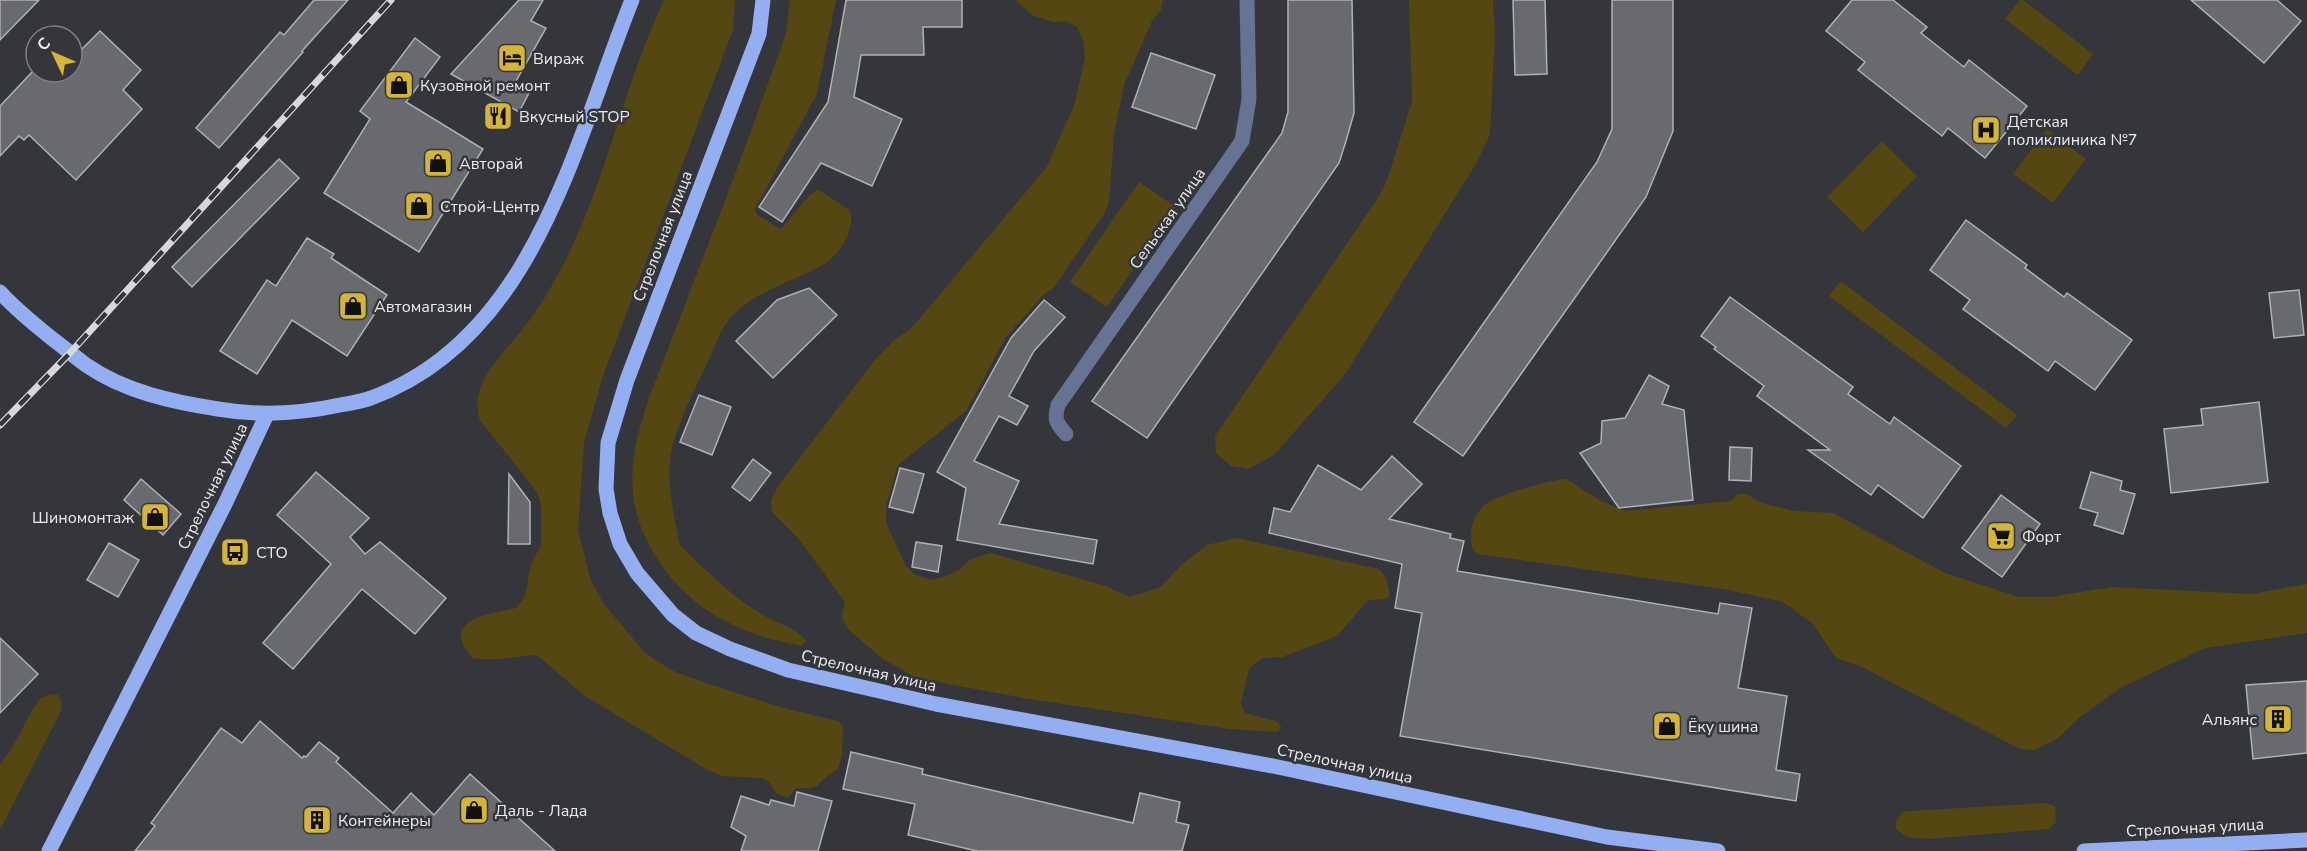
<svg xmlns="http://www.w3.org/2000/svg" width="2307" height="851" font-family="'Nunito Sans',sans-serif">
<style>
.green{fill:#554712}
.building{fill:#686a70;stroke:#aeb1b7;stroke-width:1.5}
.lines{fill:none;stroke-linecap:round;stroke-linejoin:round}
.minor{stroke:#667394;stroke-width:15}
.major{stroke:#94aff1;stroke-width:15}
.rail-casing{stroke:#d7d8dc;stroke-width:7}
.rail{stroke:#34363b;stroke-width:4.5;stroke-dasharray:14;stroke-linecap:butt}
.labels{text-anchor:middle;stroke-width:5;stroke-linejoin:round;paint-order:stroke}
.poi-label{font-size:16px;fill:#eaebef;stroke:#34363b;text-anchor:start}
.street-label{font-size:16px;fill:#eaebef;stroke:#34363b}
</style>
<rect width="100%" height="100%" fill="#34363b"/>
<g class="green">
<path d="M664,0H735L733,30L603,376L584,443L578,530L591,581L604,604L645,653L675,672L715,686L780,707L838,721L843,726L842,756L838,769L827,776L817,786L811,788H796L788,798L776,793L769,782L762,778L722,776L706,769L585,696L537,655C515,656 493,662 472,658C439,619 487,615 516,608L525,596L531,564L541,545V505L537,492L480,420C467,382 505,354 525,326C533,316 541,304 548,292C603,202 619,95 664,0Z"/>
<path d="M790,0H836L817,94L755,209L757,215L781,229L808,197L818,189L849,210C858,226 839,256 824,264C794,282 759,289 733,315C722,325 716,345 709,359C697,385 679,420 672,448C665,479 674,512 679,543L684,549C711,575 737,602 771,619C783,625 799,630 806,641L802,646C751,637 702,617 669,575C611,503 632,440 663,362C676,328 689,294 702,260C732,185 759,109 786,33Z"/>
<polygon points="1015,0 1163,0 1161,10 1152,21 1124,85 1114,134 1109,202 1104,214 1053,289 1045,293 1006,337 966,411 898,465 886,506 886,523 906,566 914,574 930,580 944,577 959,570 971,559 991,553 1106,586 1130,597 1161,587 1181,565 1207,545 1237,538 1379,569 1386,578 1390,594 1386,599 1368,600 1337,636 1282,657 1262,658 1249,669 1241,703 1245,713 1276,721 1282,728 1277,732 1230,729 1023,698 933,681 913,676 883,659 849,630 843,621 842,614 845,602 798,538 772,512 771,500 778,486 875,360 894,340 910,330 1046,168 1074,106 1085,58 1083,40 1077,27 1066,21 1053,22 1032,15"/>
<polygon points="1409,0 1493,0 1495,32 1490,134 1477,162 1346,373 1274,455 1248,469 1231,466 1216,453 1215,436 1376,201 1386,183 1412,102"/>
<polygon points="2020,0 2023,0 2093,54 2078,75 2005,19"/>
<polygon points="2047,129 2086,159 2053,203 2013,174"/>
<polygon points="1882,141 1917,176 1863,232 1827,197"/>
<polygon points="1139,182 1176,207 1107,307 1070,282"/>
<polygon points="1841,281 2017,415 2006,428 1829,296"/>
<path d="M1566,479L1601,501L1625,511L1731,501L1738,494H1747L1762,503L1794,511L1833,513L1945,573L2019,597H2050L2112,587L2251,594L2307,584V633L2205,648L2122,687L2079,718L2057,739L2035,750L2020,749L1862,667L1836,658L1813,624L1783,602L1724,589L1478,554C1470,548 1471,543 1471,533C1472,522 1478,508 1489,502C1505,493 1549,480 1566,479Z"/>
<polygon points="51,694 58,695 62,702 61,711 0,830 0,765 10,751 33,709 40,699"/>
<polygon points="2046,803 2055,806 2056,822 2049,829 1928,839 1907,837 1897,830 1895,824 1902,812 1909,811"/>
</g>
<g class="building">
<polygon points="0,0 39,0 0,40"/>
<polygon points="314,0 348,0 302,51 303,52 219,148 196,128 280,32 284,35"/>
<polygon points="519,0 543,0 531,21 546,28 515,83 530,91 519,112 451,74"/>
<polygon points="846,0 962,0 962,27 923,27 924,55 861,55 854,97 902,119 872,186 821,163 782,222 759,207 828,102"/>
<polygon points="1288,0 1352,0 1354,113 1346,141 1339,163 1147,438 1092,401 1282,133 1288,112"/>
<polygon points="1513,0 1545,0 1547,74 1515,75"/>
<polygon points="1612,0 1673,0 1673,131 1646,197 1463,456 1414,422 1597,162 1612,129"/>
<polygon points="1852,0 1893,0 1927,27 1921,33 1964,67 1969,60 2027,106 1985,158 1948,128 1942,136 1858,70 1865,62 1826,31"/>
<polygon points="2191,0 2277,0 2301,21 2264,63"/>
<polygon points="100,31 141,70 123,90 142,109 76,180 29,135 24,140 19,136 0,156 0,106 36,68 36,72 72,72 72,42 81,50"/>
<polygon points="415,38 440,57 406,102 483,149 419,252 324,193 370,119 360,111"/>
<polygon points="1151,53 1215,75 1196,129 1132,107"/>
<polygon points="279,159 299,178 192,287 172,267"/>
<polygon points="1966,220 2027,265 2025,268 2064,297 2067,293 2132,340 2095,390 2055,361 2048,371 1963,309 1970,300 1930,270"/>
<polygon points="307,238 334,254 331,258 387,295 347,356 292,320 257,374 220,351 267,280 276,286"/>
<polygon points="809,288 837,315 773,378 736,341 777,300"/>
<polygon points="2299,290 2304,335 2274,338 2269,293"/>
<polygon points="1730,297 1853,387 1848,394 1890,424 1894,417 1961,466 1923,518 1878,485 1871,495 1808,450 1830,450 1757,396 1764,386 1714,349 1716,347 1701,336"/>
<polygon points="1044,300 1065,317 1034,351 1009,396 1028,406 1017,425 999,416 974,461 1019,481 999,524 1097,540 1093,564 957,540 966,488 937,472 1011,338"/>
<polygon points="1649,375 1669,386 1662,404 1684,410 1693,500 1619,508 1580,453 1601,443 1602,421 1625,418"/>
<polygon points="699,395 731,407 712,455 680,442"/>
<polygon points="2259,402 2268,482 2171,493 2164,429 2203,425 2201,409"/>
<polygon points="1730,447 1752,448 1751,481 1729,480"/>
<polygon points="1392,456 1422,484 1389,519 1451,534 1450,538 1464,541 1457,571 1718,614 1720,603 1752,608 1738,688 1787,696 1776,770 1800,774 1796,801 1400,736 1422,613 1395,608 1402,564 1269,533 1274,508 1290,512 1318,465 1361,490"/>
<polygon points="753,459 771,473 750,501 732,487"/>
<polygon points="900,468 924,474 913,513 889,507"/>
<polygon points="316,472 369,518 350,537 365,554 380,542 446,598 415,634 362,589 293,669 263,643 331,564 277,515"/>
<polygon points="2091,472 2122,481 2120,490 2135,494 2123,534 2094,525 2098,513 2080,508"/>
<polygon points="509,474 530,502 530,544 508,544"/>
<polygon points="141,479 181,514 163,535 124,500"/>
<polygon points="2001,495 2040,524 2002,577 1962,548"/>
<polygon points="916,542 942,546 938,572 912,567"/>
<polygon points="109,543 139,560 118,597 87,580"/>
<polygon points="0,638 38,674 0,713"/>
<polygon points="2307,681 2307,753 2253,759 2246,685"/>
<polygon points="260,721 302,758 304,756 306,757 319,742 339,758 336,762 393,813 411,793 434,815 470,774 555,851 135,851 155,826 151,823 221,728 242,743"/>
<polygon points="851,752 923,769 922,774 1133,823 1140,793 1180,802 1176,822 1189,825 1182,851 977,851 908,835 915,804 843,789"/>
<polygon points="797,792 832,801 818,851 741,851 746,836 731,827 741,796 769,805 771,800 794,806"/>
</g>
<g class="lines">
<path class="minor" d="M1066,434C1056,423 1054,419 1058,405L1242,141L1249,99L1247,0"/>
<g class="major">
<polyline points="763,0 759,34 627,380 608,443 606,489 610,513 620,544 637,573 673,615 696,633 730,649 788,670 936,704 1273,766 1607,837 1718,851"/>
<path d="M0,292C15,309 33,323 50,337C62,346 74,356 86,365C125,392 173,402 218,409C259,416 299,414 340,405C350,403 361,402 371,398C534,339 574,144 632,0"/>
<polyline points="49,851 225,504 267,414"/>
<polyline points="2084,851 2307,840"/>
</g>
<g class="rail-casing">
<polyline id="rail" points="0,425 70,353 391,0"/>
</g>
<use href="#rail" class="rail"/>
</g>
<defs>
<g id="hotel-square" transform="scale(1.5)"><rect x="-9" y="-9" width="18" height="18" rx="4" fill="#d5b535" stroke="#34363b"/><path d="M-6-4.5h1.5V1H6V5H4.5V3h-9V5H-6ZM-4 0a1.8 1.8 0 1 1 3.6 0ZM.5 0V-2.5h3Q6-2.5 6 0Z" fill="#111"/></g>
<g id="shop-square" transform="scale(1.5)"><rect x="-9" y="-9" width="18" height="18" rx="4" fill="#d5b535" stroke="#34363b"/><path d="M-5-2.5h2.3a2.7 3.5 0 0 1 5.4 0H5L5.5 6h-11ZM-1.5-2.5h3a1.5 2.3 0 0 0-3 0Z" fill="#111"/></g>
<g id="restaurant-square" transform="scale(1.5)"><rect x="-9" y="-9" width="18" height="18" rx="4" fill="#d5b535" stroke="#34363b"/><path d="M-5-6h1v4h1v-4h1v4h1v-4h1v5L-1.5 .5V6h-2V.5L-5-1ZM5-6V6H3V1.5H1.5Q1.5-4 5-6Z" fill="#111"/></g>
<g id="hospital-square" transform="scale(1.5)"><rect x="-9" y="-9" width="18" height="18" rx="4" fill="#d5b535" stroke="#34363b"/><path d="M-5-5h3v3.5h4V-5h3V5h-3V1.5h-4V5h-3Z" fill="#111"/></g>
<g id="supermarket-square" transform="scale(1.5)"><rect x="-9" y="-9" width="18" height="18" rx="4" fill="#d5b535" stroke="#34363b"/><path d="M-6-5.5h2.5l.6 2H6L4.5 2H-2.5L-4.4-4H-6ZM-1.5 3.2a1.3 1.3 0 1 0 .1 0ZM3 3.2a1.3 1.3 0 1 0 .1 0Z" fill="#111"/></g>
<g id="bus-square" transform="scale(1.5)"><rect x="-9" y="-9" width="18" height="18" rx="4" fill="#d5b535" stroke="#34363b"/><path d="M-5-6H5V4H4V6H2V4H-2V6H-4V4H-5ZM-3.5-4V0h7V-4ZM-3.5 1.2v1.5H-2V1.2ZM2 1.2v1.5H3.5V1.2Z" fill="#111"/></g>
<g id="building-square" transform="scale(1.5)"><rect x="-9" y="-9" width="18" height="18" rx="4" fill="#d5b535" stroke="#34363b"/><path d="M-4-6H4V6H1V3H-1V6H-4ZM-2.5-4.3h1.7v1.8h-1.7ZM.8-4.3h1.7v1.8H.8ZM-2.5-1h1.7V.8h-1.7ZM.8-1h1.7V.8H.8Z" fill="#111"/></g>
</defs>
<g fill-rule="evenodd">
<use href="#hotel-square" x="512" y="58"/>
<use href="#shop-square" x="399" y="85"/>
<use href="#restaurant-square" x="498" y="116"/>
<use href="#hospital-square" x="1986" y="130"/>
<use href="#shop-square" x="438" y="163"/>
<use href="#shop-square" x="419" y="206"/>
<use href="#shop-square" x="353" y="306"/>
<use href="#shop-square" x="155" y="517"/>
<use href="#supermarket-square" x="2001" y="536"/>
<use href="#bus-square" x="235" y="552"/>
<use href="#building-square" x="2278" y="719"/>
<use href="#shop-square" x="1667" y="726"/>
<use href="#shop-square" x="474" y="810"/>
<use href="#building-square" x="317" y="820"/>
</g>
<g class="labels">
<g class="poi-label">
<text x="533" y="64">Вираж</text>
<text x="420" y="91">Кузовной ремонт</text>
<text x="519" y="122">Вкусный STOP</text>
<text x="2007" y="127">Детская<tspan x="2007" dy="18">поликлиника №7</tspan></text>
<text x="459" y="169">Авторай</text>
<text x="440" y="212">Строй-Центр</text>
<text x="374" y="312">Автомагазин</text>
<text x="134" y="523" text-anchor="end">Шиномонтаж</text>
<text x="2022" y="542">Форт</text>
<text x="256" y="558">СТО</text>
<text x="2257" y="725" text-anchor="end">Альянс</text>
<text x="1688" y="732">Ёку шина</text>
<text x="495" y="816">Даль - Лада</text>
<text x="338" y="826">Контейнеры</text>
</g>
<g class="street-label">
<text transform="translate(1167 218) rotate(-55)" y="6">Сельская улица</text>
<text transform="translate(662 236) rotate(-69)" y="6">Стрелочная улица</text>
<text transform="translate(212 486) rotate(-64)" y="6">Стрелочная улица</text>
<text transform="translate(869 670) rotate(13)" y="6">Стрелочная улица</text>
<text transform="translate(1345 763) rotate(12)" y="6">Стрелочная улица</text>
<text transform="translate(2195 827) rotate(-3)" y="6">Стрелочная улица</text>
</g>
</g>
<g transform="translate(54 54) rotate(314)"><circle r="28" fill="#34363b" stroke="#7d7e83" stroke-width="1.5"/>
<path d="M0-4.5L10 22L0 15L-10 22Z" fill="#d5b535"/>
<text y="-9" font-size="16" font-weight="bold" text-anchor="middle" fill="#eaebef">С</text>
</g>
</svg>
